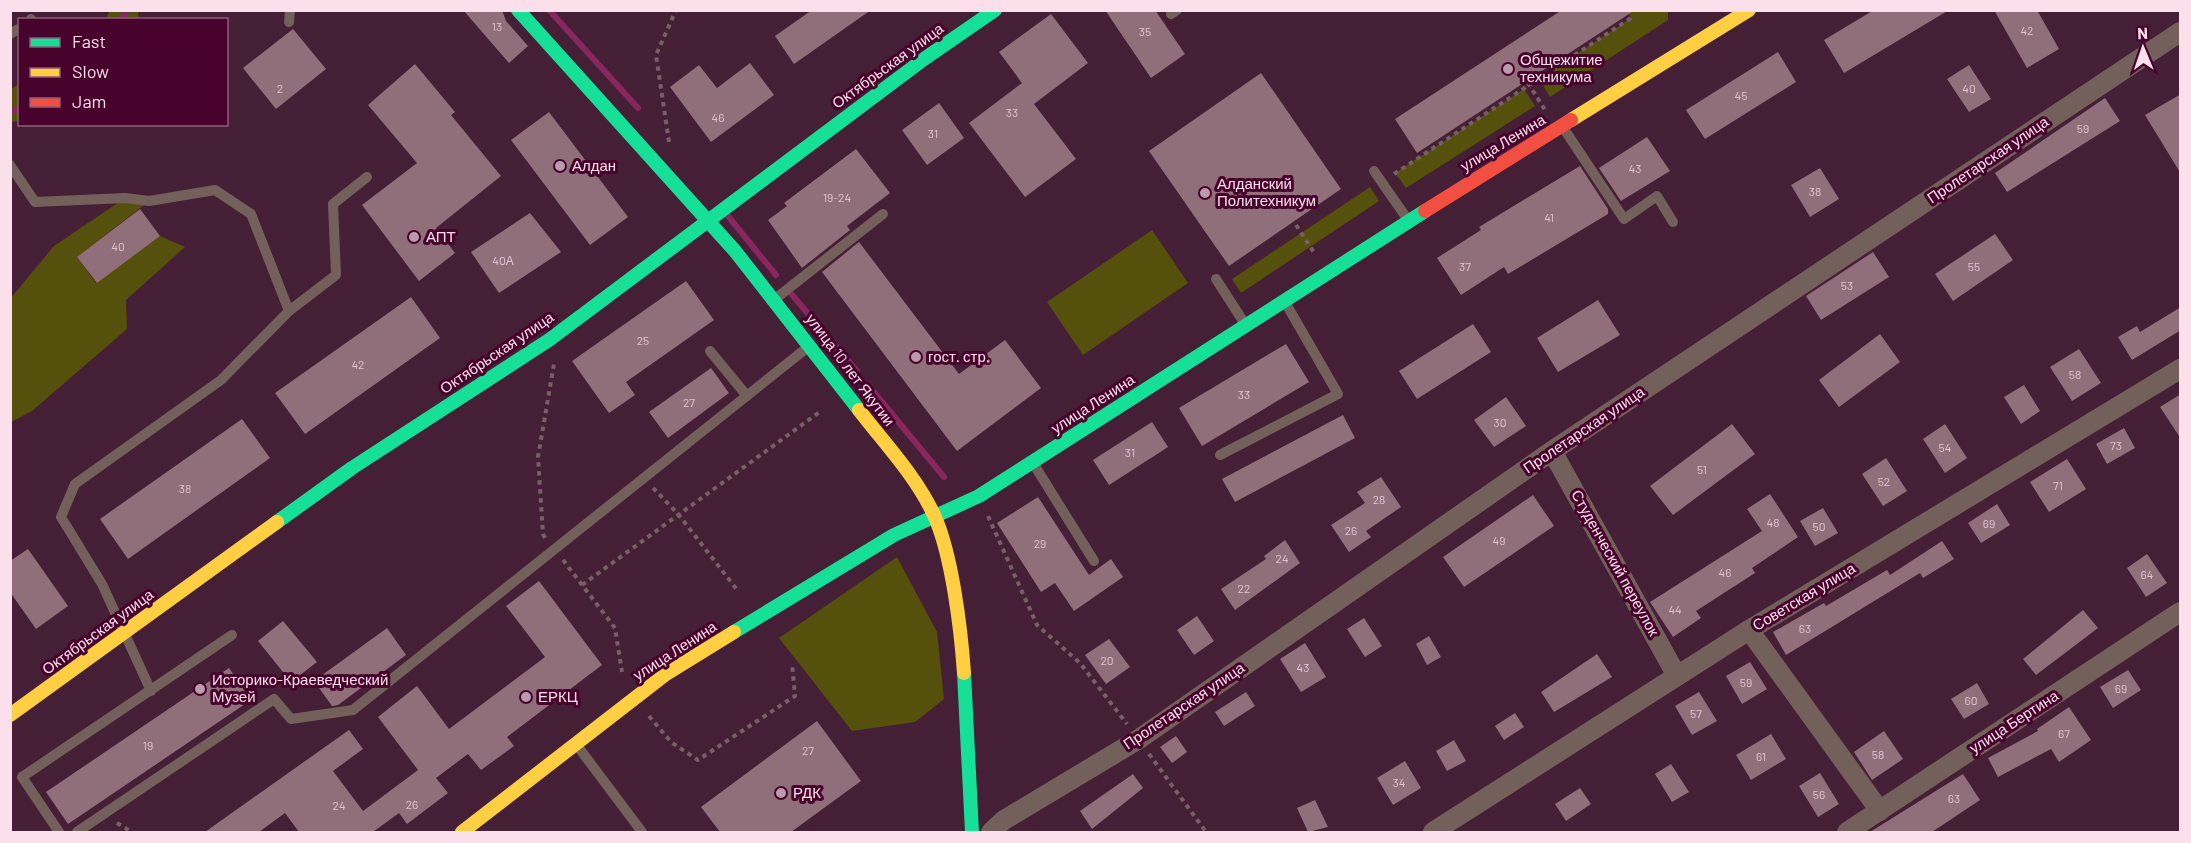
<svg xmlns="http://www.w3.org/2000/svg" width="2191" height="843" font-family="Barlow,sans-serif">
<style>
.green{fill:#55500b}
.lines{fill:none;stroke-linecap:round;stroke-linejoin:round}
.stream{stroke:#88265e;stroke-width:6}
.building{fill:#906f7b}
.path{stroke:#766065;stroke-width:4;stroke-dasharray:4.5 4.5;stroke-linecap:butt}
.lane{stroke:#73605b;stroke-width:10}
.street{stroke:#73605b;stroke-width:20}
.fast{stroke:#16e098;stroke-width:14}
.slow{stroke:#ffcf43;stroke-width:14}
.jam{stroke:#f24e42;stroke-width:14}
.poi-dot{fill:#bb9cac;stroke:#48032d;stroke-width:2}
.labels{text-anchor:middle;stroke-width:6;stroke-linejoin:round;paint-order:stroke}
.number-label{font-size:12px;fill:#e0c4d0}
.poi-label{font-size:15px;fill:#fbe0ec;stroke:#48032d;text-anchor:start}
.street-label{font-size:15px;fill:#fbe0ec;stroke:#48032d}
</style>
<rect width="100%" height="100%" fill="#451f35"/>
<g class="green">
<polygon points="110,10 138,11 139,19 106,19"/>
<polygon points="1628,11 1668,11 1668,20 1550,97 1539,79 1631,18"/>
<polygon points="19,84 19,121 11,122 11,89"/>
<polygon points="1524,89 1535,106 1406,188 1395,173"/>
<polygon points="1370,187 1379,201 1241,293 1232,279"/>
<polygon points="125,198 149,201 77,257 96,283 160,236 185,247 126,300 127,329 32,411 11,422 10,299 54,246"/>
<polygon points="1152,230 1188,283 1083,355 1047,302"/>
<polygon points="897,557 937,632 944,699 915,722 852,731 779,638"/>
</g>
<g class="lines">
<g class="stream">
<polyline points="549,10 638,108"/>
<polyline points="122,20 127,10"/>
<polyline points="10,112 20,108"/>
<polyline points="727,215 776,275"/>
<polyline points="787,289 857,371"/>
<polyline points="868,385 944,477"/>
</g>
</g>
<g class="building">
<polygon points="463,10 502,10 506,21 528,46 509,63"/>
<polygon points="812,10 871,10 794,64 775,36"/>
<polygon points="1105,10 1155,10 1185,54 1151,78"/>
<polygon points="1562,10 1635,10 1417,153 1395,119"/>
<polygon points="1874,10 1949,10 1844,73 1824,40"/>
<polygon points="1994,10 2037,10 2059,49 2027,68"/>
<polygon points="1051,14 1088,63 1034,104 1076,159 1025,197 969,123 1022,83 999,52"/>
<polygon points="293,29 326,69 276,109 243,68"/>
<polygon points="1778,52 1796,82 1705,139 1686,110"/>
<polygon points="750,63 774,95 711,142 670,87 699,65 717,88"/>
<polygon points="415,64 455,112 451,115 501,176 436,228 455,253 419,281 362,205 417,163 368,105"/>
<polygon points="1969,65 1991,99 1969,112 1947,79"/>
<polygon points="1261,73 1341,189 1229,266 1149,151"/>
<polygon points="2181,94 2181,174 2145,115"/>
<polygon points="2105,98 2120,121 2007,192 1995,173"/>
<polygon points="939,103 964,138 927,165 902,130"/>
<polygon points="549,112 628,217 590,245 511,140"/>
<polygon points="1647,137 1670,171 1621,201 1599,168"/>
<polygon points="856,149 890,193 847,226 850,230 802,268 768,220 787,206 784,203"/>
<polygon points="1580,166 1608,209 1608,214 1508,274 1504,267 1461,295 1437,258 1481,230 1479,227"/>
<polygon points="1820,168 1839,199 1810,217 1791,185"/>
<polygon points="140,209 160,236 97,283 77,257"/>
<polygon points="530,213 561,252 499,293 471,252"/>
<polygon points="1995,234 2013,260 1953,301 1935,274"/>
<polygon points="859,242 959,374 1005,340 1041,388 957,451 822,272"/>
<polygon points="1873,252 1889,277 1821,320 1806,296"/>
<polygon points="686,281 714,320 626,382 635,395 609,413 572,361"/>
<polygon points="411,297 440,338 305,434 275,393"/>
<polygon points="1598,300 1620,335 1558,372 1537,338"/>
<polygon points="2181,307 2181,330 2132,360 2118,337 2137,326 2140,332"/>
<polygon points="1473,324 1491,352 1417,399 1399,371"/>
<polygon points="1880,334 1900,362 1839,407 1819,380"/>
<polygon points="1286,344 1309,382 1202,446 1179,408"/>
<polygon points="2079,349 2101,383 2072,401 2050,367"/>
<polygon points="711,368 729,393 668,438 649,412"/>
<polygon points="2024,385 2040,411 2021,424 2004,397"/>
<polygon points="2181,394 2181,439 2160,407"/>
<polygon points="1506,397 1526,426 1494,447 1474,420"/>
<polygon points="1343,415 1355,438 1235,502 1222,479"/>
<polygon points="242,419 270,458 128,559 100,519"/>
<polygon points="1152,422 1168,447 1109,485 1093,460"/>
<polygon points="1732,424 1755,454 1673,515 1650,486"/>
<polygon points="1945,424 1967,458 1945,473 1923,439"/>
<polygon points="2124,428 2135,448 2107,464 2096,444"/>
<polygon points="1886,458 1907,491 1883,506 1862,474"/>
<polygon points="2067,459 2086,489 2049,512 2030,482"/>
<polygon points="1381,477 1401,507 1366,531 1371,537 1349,552 1331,525 1365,503 1357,492"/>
<polygon points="1770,494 1798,537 1752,568 1755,573 1696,611 1701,618 1673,637 1650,602 1762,531 1747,509"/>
<polygon points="1533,495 1554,526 1464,587 1443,557"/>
<polygon points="1038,497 1089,575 1111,559 1123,577 1074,611 1055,583 1041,592 997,523"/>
<polygon points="1997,504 2010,525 1981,543 1968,523"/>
<polygon points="1823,508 1838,533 1815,546 1800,521"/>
<polygon points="1285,540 1300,563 1235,610 1221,589 1266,559 1264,556"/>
<polygon points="1942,541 1954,559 1923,578 1920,573 1786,655 1773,632 1824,603 1826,606 1887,570 1890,575"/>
<polygon points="28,549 68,606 36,629 10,592 10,561"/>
<polygon points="2147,554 2167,583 2146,597 2127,568"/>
<polygon points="539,581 602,665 507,737 514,746 481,770 468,754 436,778 448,793 407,824 399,813 373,832 299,832 285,813 259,832 205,832 349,730 363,749 333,771 363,811 418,770 378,717 417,686 449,729 545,657 506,606"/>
<polygon points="2083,610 2098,628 2036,675 2023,659"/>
<polygon points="1197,616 1214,641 1194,655 1177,630"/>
<polygon points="1364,618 1382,646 1365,657 1347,629"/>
<polygon points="283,621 317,662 291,682 258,641"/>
<polygon points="387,628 406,655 338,705 332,706 314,681"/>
<polygon points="1429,636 1441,657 1427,665 1416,644"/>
<polygon points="1109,639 1130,667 1106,684 1085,655"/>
<polygon points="1305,643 1326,677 1301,692 1280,659"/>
<polygon points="1597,654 1612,677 1554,712 1541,692"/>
<polygon points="1750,662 1767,689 1742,704 1726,676"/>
<polygon points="229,668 251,700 68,824 46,792"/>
<polygon points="2128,670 2141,690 2113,708 2100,687"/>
<polygon points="1977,683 1989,704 1964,719 1951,699"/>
<polygon points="1246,692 1255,706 1224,726 1215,712"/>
<polygon points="1699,692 1717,721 1692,735 1675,706"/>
<polygon points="2069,707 2091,740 2059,762 2051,749 1998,777 1988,758 2038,731 2037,729"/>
<polygon points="1515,713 1524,727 1504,740 1495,726"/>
<polygon points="817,721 861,781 791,832 720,832 701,807"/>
<polygon points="1884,731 1903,759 1872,780 1854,752"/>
<polygon points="1771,734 1786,759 1751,780 1736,755"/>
<polygon points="1176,736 1187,752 1172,763 1160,747"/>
<polygon points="1454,740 1466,761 1447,771 1436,751"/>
<polygon points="1405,761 1421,788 1393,805 1377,778"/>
<polygon points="1671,764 1689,792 1672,802 1655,774"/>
<polygon points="1820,773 1839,804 1818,817 1799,786"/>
<polygon points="1133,774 1143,788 1092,829 1080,811"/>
<polygon points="1963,774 1980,800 1932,832 1870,832"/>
<polygon points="1580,788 1591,804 1566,821 1555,804"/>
<polygon points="1315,800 1328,827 1308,832 1297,808"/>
</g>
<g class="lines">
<g class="path">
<polyline points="1523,75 1545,110"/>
<polyline points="669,142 656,55 676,10"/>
<polyline points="1394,174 1631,18"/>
<polyline points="1296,225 1315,254"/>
<polyline points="653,488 678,514 738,591"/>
<polyline points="988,516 1037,625 1080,663 1127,724"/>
<polyline points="545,538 543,534 538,457 554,364"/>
<polyline points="563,560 615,628 622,672"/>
<polyline points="582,585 821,411"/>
<polyline points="649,716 671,742 698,760 795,696 792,663"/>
<polyline points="1149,754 1206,832"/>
<polyline points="117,823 132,832"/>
</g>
<g class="lane">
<polyline points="1171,14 1177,10"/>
<polyline points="31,20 31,19"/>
<polyline points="289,22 290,10"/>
<polyline points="10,34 20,28"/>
<polyline points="1562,126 1624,219 1657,196 1673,222"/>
<polyline points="10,165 35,202 125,198 149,201 215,190 251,214 289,311"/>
<polyline points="1374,171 1408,220"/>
<polyline points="1216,279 1245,324"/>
<polyline points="775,299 883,214"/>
<polyline points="710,351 747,396"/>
<polyline points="1220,455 1338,394 1285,302"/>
<polyline points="1033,463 1094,561"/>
<polyline points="151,691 102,584 61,517 75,484 221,380 289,311 336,275 333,204 367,177"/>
<polyline points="576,744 642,832"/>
<polyline points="59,832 22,777 232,635"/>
<polyline points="77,832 274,699 291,719 353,710 808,347"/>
</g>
<g class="street">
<polyline points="1552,451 1677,676"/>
<polyline points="1749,630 1880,811"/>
<polyline points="991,832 1004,820 1139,739 1552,451 2180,32"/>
<polyline points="1433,832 1749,630 2180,369"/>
<polyline points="1847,832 2180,612"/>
</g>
<g class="fast">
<polyline points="518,10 735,251 859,410"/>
<polyline points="277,522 352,468 549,340 924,59 995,10"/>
<polyline points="734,632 894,535 979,496 1425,211"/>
<polyline points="964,673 972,832"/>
</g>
<g class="slow">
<polyline points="1571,120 1749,10"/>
<path d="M859,410C885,444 916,476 934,515C952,554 961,630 964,673"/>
<polyline points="10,715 277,522"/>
<polyline points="462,832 666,674 734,632"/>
</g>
<polyline class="jam" points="1425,211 1571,120"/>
</g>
<g class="poi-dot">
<circle cx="1508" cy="69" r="6"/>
<circle cx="560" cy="166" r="6"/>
<circle cx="1205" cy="193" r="6"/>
<circle cx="414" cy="237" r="6"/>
<circle cx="916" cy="357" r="6"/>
<circle cx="200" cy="689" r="6"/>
<circle cx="526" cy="697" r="6"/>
<circle cx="781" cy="793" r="6"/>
</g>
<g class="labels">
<g class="number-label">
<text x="497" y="31">13</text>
<text x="2027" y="35">42</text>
<text x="1145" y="36">35</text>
<text x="280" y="93">2</text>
<text x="1969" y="93">40</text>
<text x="1741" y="100">45</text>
<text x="1012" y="117">33</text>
<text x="718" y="122">46</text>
<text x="2083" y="133">59</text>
<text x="933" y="138">31</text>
<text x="1635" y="173">43</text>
<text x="1815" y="196">38</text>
<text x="837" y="202">19-24</text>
<text x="1549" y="222">41</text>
<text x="118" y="251">40</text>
<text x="503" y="265">40А</text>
<text x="1465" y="271">37</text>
<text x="1974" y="271">55</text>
<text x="1847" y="290">53</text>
<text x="643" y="345">25</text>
<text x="358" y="369">42</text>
<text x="2075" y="379">58</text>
<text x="1244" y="399">33</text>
<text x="689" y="407">27</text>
<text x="1500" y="427">30</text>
<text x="2116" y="450">73</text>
<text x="1945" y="452">54</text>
<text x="1130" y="457">31</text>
<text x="1702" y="474">51</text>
<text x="1884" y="486">52</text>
<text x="2058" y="490">71</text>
<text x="185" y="493">38</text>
<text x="1379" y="504">28</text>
<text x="1773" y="527">48</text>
<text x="1989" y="528">69</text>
<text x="1819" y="531">50</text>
<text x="1351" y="535">26</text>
<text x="1499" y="545">49</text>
<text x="1040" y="548">29</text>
<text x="1282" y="563">24</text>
<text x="1725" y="577">46</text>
<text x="2147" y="579">64</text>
<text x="1244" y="593">22</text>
<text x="1675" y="614">44</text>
<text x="1805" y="633">63</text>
<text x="1107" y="665">20</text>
<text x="1303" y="672">43</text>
<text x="1746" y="687">59</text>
<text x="2121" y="693">69</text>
<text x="1971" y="705">60</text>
<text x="1696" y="718">57</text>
<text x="2064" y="738">67</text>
<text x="148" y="750">19</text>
<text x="808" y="755">27</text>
<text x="1878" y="759">58</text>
<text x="1761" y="761">61</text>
<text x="1399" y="787">34</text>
<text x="1819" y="799">56</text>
<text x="1954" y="803">63</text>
<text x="412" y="809">26</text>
<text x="339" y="810">24</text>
</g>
<g class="poi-label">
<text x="1520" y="65">Общежитие<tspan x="1520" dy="17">техникума</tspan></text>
<text x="572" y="171">Алдан</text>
<text x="1217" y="189">Алданский<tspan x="1217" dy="17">Политехникум</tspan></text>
<text x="426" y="242">АПТ</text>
<text x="928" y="362">гост. стр.</text>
<text x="212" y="685">Историко-Краеведческий<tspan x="212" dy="17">Музей</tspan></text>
<text x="538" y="702">ЕРКЦ</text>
<text x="793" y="798">РДК</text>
</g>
<g class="street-label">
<text transform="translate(888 66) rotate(-36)" y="5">Октябрьская улица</text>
<text transform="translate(1503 143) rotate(-31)" y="5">улица Ленина</text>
<text transform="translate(1988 160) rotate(-34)" y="5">Пролетарская улица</text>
<text transform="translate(497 353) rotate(-34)" y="5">Октябрьская улица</text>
<text transform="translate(850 370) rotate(53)" y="5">улица 10 лет Якутии</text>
<text transform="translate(1093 404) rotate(-33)" y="5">улица Ленина</text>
<text transform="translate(1584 430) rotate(-34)" y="5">Пролетарская улица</text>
<text transform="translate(1615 563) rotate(61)" y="5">Студенческий переулок</text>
<text transform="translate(1804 597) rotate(-31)" y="5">Советская улица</text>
<text transform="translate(98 632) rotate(-36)" y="5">Октябрьская улица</text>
<text transform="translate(675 651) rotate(-33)" y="5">улица Ленина</text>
<text transform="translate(1184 706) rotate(-34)" y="5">Пролетарская улица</text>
<text transform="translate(2014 722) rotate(-33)" y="5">улица Бертина</text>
</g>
</g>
<rect width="2191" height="843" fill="none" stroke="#fbe0ec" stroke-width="24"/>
<rect x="18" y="18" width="210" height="108" fill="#48032d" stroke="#905b79" stroke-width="1.5"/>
<rect x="30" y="38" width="30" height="9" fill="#16e098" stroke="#905b79" stroke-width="1.5"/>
<text x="72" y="48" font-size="18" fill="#fbe0ec">Fast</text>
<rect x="30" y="68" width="30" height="9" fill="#ffcf43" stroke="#905b79" stroke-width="1.5"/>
<text x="72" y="78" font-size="18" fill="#fbe0ec">Slow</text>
<rect x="30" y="98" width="30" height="9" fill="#f24e42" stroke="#905b79" stroke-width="1.5"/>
<text x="72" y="108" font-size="18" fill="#fbe0ec">Jam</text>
<g transform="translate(2143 48) rotate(358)" stroke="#48032d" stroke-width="4.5" paint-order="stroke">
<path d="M0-4.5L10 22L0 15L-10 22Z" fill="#fbe0ec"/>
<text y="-9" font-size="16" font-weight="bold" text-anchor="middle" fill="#fbe0ec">N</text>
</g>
</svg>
